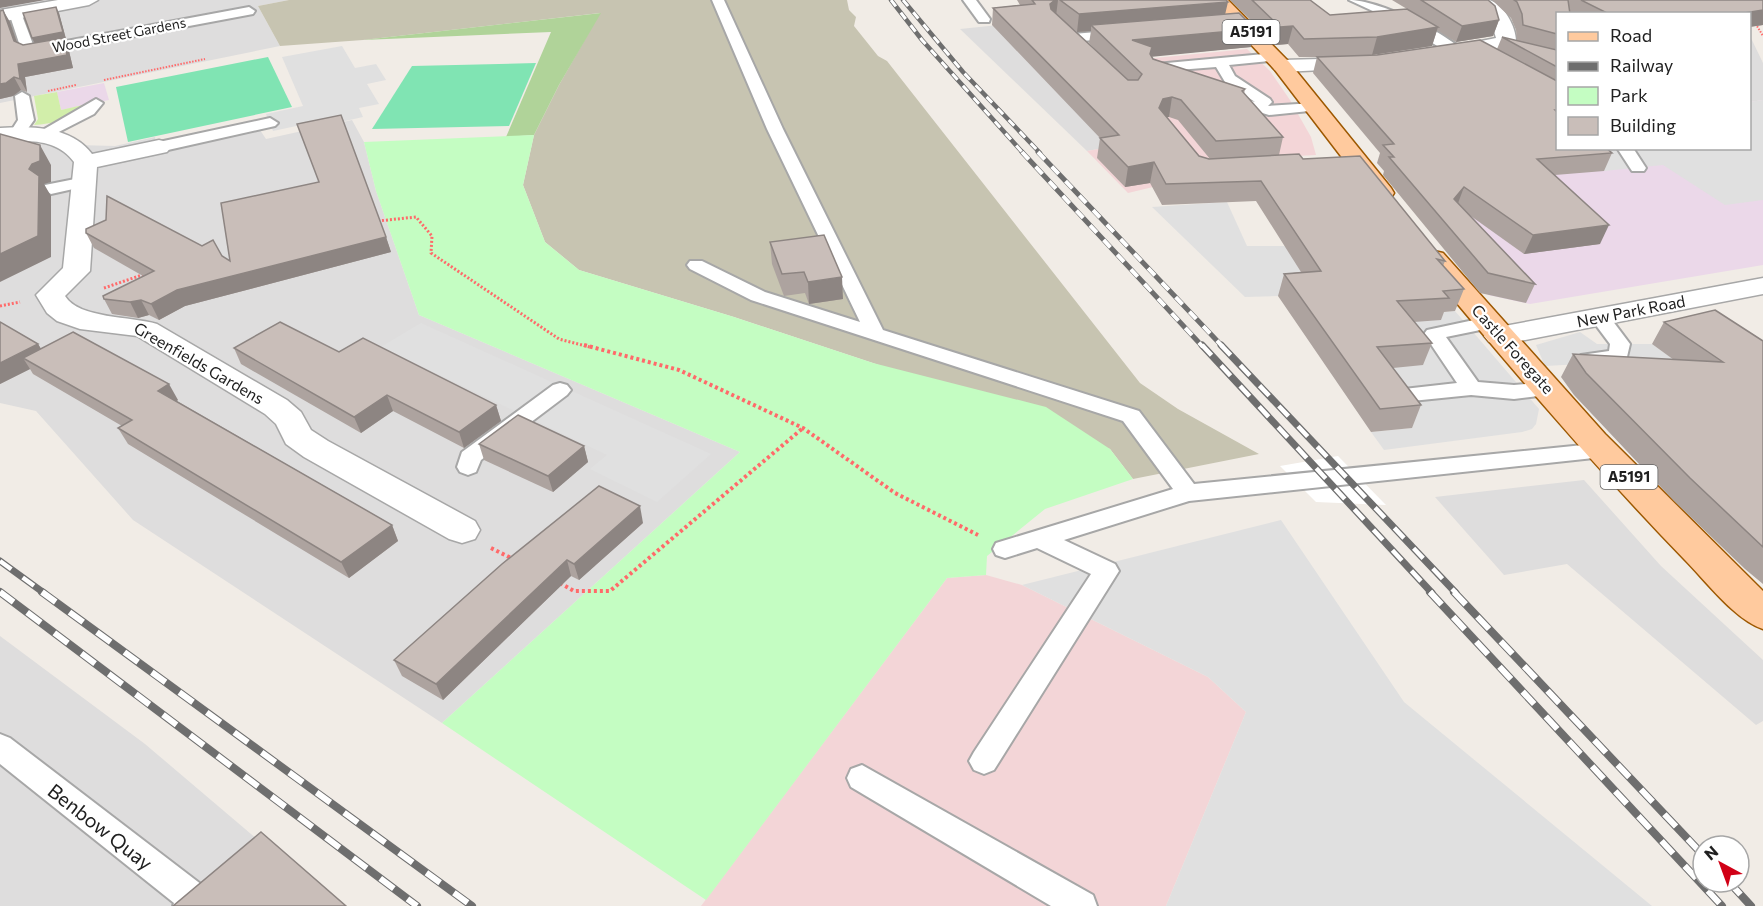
<svg xmlns="http://www.w3.org/2000/svg" width="1763" height="906" font-family="Commissioner,sans-serif">
<style>
.residential{fill:#dedddd}
.commercial{fill:#f3d5d7}
.industrial{fill:#ebd8e9}
.construction{fill:#c7c4b1}
.grass{fill:#d2eeaa}
.forest{fill:#b0d399}
.park{fill:#c4fdc2}
.pitch{fill:#80e4b3}
.parking{fill:#e0e0e0}
.pier{fill:#fff}
.lines{fill:none;stroke-linecap:round;stroke-linejoin:round}
.service-casing{stroke:#a7a7a7;stroke-width:4}
.minor-casing{stroke:#a7a7a7;stroke-width:3}
.tertiary-casing{stroke:#a7a7a7;stroke-width:3}
.primary-casing{stroke:#9d5800;stroke-width:3}
.path-far2{stroke:#ff6a6a;stroke-width:2;stroke-dasharray:1.5 1.5;stroke-linecap:butt}
.path-far1{stroke:#ff6a6a;stroke-width:3;stroke-dasharray:2 2;stroke-linecap:butt}
.path{stroke:#ff6a6a;stroke-width:4;stroke-dasharray:3 3;stroke-linecap:butt}
.service{fill:#fff;fill-rule:evenodd}
.minor{fill:#fff;fill-rule:evenodd}
.tertiary{fill:#fff;fill-rule:evenodd}
.primary{fill:#ffca9e;fill-rule:evenodd}
.rail-far3-casing{stroke:#6e6e6e;stroke-width:4.5}
.rail-far2-casing{stroke:#6e6e6e;stroke-width:5}
.rail-far1-casing{stroke:#6e6e6e;stroke-width:7}
.rail-casing{stroke:#6e6e6e;stroke-width:8}
.rail-far3{stroke:#fff;stroke-width:3;stroke-dasharray:8;stroke-linecap:butt}
.rail-far2{stroke:#fff;stroke-width:4;stroke-dasharray:10;stroke-linecap:butt}
.rail-far1{stroke:#fff;stroke-width:4.5;stroke-dasharray:14;stroke-linecap:butt}
.rail{stroke:#fff;stroke-width:6;stroke-dasharray:17;stroke-linecap:butt}
.wall{fill:#ada39f;fill-rule:evenodd}
.shaded-wall{fill:#8d8582}
.building{fill:#c9beb9;stroke:#8d8582;stroke-width:1.5}
.labels{text-anchor:middle;stroke-width:4.5;stroke-linejoin:round;paint-order:stroke}
.far-street-label{font-size:14px;fill:#202020;stroke:#fff}
.shield{fill:#fff;stroke:#636363;stroke-width:1.5}
.shield-label{font-size:15px;font-weight:bold;fill:#202020}
.street-label{font-size:16px;fill:#202020;stroke:#fff}
.near-street-label{font-size:20px;fill:#202020;stroke:#fff}
</style>
<rect width="100%" height="100%" fill="#f1ece6"/>
<g class="residential">
<polygon points="0,0 289,0 258,6 280,46 0,103"/>
<polygon points="1067,18 1162,138 1087,151 960,29"/>
<polygon points="1750,36 1763,63 1763,100 1750,102"/>
<polygon points="352,120 364,142 376,191 419,315 740,452 442,723 133,520 36,411 0,403 0,143 115,146 155,137 157,152 260,130 266,139"/>
<polygon points="1584,480 1661,566 1763,660 1763,721 1756,725 1567,564 1504,575 1435,497"/>
<polygon points="0,636 145,744 336,906 0,906"/>
</g>
<g class="commercial">
<polygon points="1247,49 1270,71 1290,100 1311,137 1316,155 1278,157 1128,193 1087,151 1162,138 1170,112 1124,61"/>
<polygon points="986,575 1022,585 1208,677 1246,712 1166,906 701,906 947,578"/>
</g>
<g class="industrial">
<polygon points="104,83 109,100 61,110 57,92"/>
<polygon points="1763,100 1763,265 1530,304 1488,295 1428,160 1558,148 1750,148 1750,102"/>
</g>
<polygon class="construction" points="289,0 847,0 849,10 856,17 854,26 878,56 887,61 1140,383 1178,409 1259,454 1133,479 1110,449 873,363 734,317 579,270 545,242 523,185 534,135 559,85 600,13 363,40 280,46 258,6"/>
<path class="grass" d="M57,92L61,110L83,105C72,120 51,124 34,125L38,119L34,96Z"/>
<polygon class="forest" points="601,13 559,85 534,135 506,137 551,32 363,40"/>
<polygon class="park" points="534,135 523,185 545,242 579,270 734,317 873,363 1046,407 1110,449 1133,479 1045,509 987,556 986,575 947,578 706,900 442,723 740,452 419,315 376,191 364,142"/>
<g class="pitch">
<polygon points="268,57 292,107 128,142 116,87"/>
<polygon points="536,63 509,126 372,129 412,66"/>
</g>
<g class="parking">
<polygon points="342,46 355,68 376,64 386,80 367,84 379,104 359,108 363,117 318,127 315,122 273,131 266,114 303,106 282,57"/>
<polygon points="1763,100 1763,200 1725,205 1663,165 1604,171 1576,149 1750,148 1750,102"/>
<polygon points="1227,202 1247,246 1284,246 1350,265 1278,296 1245,297 1152,207"/>
<polygon points="1455,311 1539,409 1536,424 1532,429 1522,432 1384,450 1371,432 1411,428 1369,370 1389,323 1435,313"/>
<polygon points="421,323 711,454 657,502 590,469 607,455 381,347"/>
<polygon points="1580,332 1597,344 1652,344 1739,406 1582,364 1545,366 1536,345"/>
<polygon points="1281,520 1404,702 1652,906 1166,906 1246,712 1208,677 1022,585"/>
</g>
<polygon class="pier" points="1338,456 1386,505 1316,502 1280,466"/>
<g class="lines">
<g class="service-casing">
<g id="service">
<polygon points="712,0 724,0 783,129 883,330 1139,411 1194,484 1603,443 1611,445 1614,450 1611,455 1603,457 1189,501 1064,540 1115,564 1119,571 994,770 984,774 974,770 969,761 974,752 1091,574 1037,548 1005,558 996,555 993,549 996,543 1173,489 1123,421 751,300 690,269 687,265 690,261 702,261 765,292 860,322 767,129"/>
<polygon points="963,0 976,0 990,19 989,22 979,22"/>
<path d="M1349,0C1377,0 1445,31 1464,52L1457,56L1452,55L1403,25Z"/>
<polygon points="249,7 255,11 253,14 29,56 22,52 9,13 10,10 20,10 34,47"/>
<polygon points="1120,30 1125,31 1125,37 1083,41 1094,54 1087,58 1082,57 1066,38 1073,34"/>
<polygon points="1274,53 1279,54 1279,60 1229,65 1235,76 1270,99 1272,102 1268,106 1314,103 1321,107 1319,110 1269,115 1223,101 1221,98 1223,95 1228,94 1255,102 1225,82 1216,67 1165,71 1173,76 1166,80 1149,73 1151,65 1156,64"/>
<polygon points="22,92 29,96 34,120 22,137 17,139 9,134 18,120 15,96"/>
<polygon points="96,99 103,103 94,114 47,138 42,140 34,135"/>
<polygon points="270,118 278,123 275,126 159,152 151,147 159,142"/>
<polygon points="1617,148 1633,148 1646,168 1644,171 1632,171"/>
<polygon points="85,177 91,179 93,182 91,185 51,194 43,189 45,185"/>
<polygon points="1599,310 1606,312 1630,344 1626,361 1588,365 1581,363 1578,359 1581,355 1609,351 1610,344 1589,316"/>
<polygon points="1488,317 1495,319 1498,323 1495,327 1446,337 1478,382 1514,385 1548,382 1555,384 1559,389 1555,394 1514,399 1471,395 1402,402 1395,400 1391,395 1395,390 1457,383 1424,334 1427,330"/>
<polygon points="560,383 567,385 571,390 567,395 481,460 476,472 468,475 460,472 457,467 462,452 553,385"/>
<polygon points="0,734 10,738 206,888 211,899 208,906 173,906 174,903 0,764"/>
<polygon points="862,765 1093,895 1097,906 1051,906 851,787 847,778 851,769"/>
</g>
</g>
<g class="minor-casing">
<g id="minor">
<polygon points="58,0 98,0 89,5 0,22 0,10"/>
<path d="M1469,0C1475,0 1484,0 1489,0C1504,4 1516,27 1516,41C1504,57 1466,56 1448,59L1441,57L1438,53L1441,49L1496,38L1491,21Z"/>
<polygon points="1358,58 1365,60 1368,64 1365,68 1282,72 1275,70 1272,66 1275,62 1282,60"/>
<path d="M0,128C31,126 71,126 92,154L159,140L167,142L171,147L167,152L97,167L90,271L65,296C79,319 131,316 157,324L287,400L301,412L311,430L328,441L475,521L480,530L475,539L462,543L449,539L304,457L286,444L276,424L265,414L137,336L80,329L57,321L47,313L36,295L63,268L74,162C57,138 26,140 0,142Z"/>
</g>
</g>
<g class="tertiary-casing">
<polygon id="tertiary" points="1763,278 1763,294 1499,345 1489,342 1484,336 1489,330 1499,327"/>
</g>
<g class="primary-casing">
<g id="primary">
<polygon points="1209,0 1228,0 1289,62 1391,188 1394,193 1391,198 1382,200 1373,198 1275,70"/>
<path d="M1434,251L1443,253L1605,434L1763,591V629C1735,620 1706,581 1685,560C1594,466 1509,366 1425,265L1421,259L1425,253Z"/>
</g>
</g>
<g class="path-far2">
<polyline points="1754,21 1763,36"/>
<polyline points="104,80 205,59"/>
<polyline points="48,91 76,85"/>
</g>
<g class="path-far1">
<polyline points="378,221 416,217 432,236 431,253 559,339 590,347"/>
<polyline points="104,288 145,274"/>
<polyline points="0,306 20,302"/>
</g>
<g class="path">
<polyline points="584,345 679,370 803,428 895,493 978,535"/>
<polyline points="491,548 513,559"/>
<polyline points="560,583 574,591 610,591 803,428"/>
</g>
<use href="#service" class="service"/>
<use href="#minor" class="minor"/>
<use href="#tertiary" class="tertiary"/>
<use href="#primary" class="primary"/>
<g class="rail-far3-casing">
<g id="rail-far3">
<polyline points="891,0 922,40 1023,153"/>
<polyline points="903,0 963,72 1040,153"/>
</g>
</g>
<g class="rail-far2-casing">
<g id="rail-far2">
<polyline points="1022,152 1203,347"/>
<polyline points="1038,152 1223,347"/>
</g>
</g>
<g class="rail-far1-casing">
<g id="rail-far1">
<polyline points="1202,345 1432,593"/>
<polyline points="1221,345 1456,593"/>
<polyline points="0,561 44,593"/>
</g>
</g>
<g class="rail-casing">
<g id="rail">
<polyline points="0,592 417,906"/>
<polyline points="42,592 472,906"/>
<polyline points="1430,592 1722,906"/>
<polyline points="1454,592 1703,855"/>
<polyline points="1729,882 1751,906"/>
</g>
</g>
<use href="#rail-far3" class="rail-far3"/>
<use href="#rail-far2" class="rail-far2"/>
<use href="#rail-far1" class="rail-far1"/>
<use href="#rail" class="rail"/>
</g>
<g class="wall">
<path d="M1017,0H1226L1225,14L1251,47L1151,56L1153,59L1245,89L1244,94L1283,137L1279,155L1303,159L1445,261L1443,266L1464,289L1455,311L1444,312L1441,320L1414,322L1432,343L1423,365L1393,368L1421,405L1412,428L1371,432L1278,296L1284,274L1301,272L1256,201L1162,205L1150,183L1125,187L1097,158L1100,138L992,25L993,8L1020,5ZM1071,27L1077,32L1091,31L1089,43L1107,61ZM1167,117H1169L1178,120L1210,159L1199,156Z"/>
<polygon points="1230,0 1310,0 1330,15 1407,9 1392,0 1488,0 1499,20 1493,36 1456,42 1437,30 1432,46 1372,55 1497,49 1502,37 1517,41 1516,30 1511,18 1492,0 1763,0 1763,25 1749,27 1749,14 1557,14 1557,148 1612,153 1604,171 1555,175 1600,244 1524,254 1468,214 1535,284 1526,303 1480,293 1383,175 1384,171 1377,163 1380,153 1313,73 1317,57 1299,57 1288,44 1276,45"/>
<polygon points="0,11 10,22 17,42 23,45 35,43 32,38 59,13 66,39 64,39 69,51 73,68 25,77 27,92 21,90 13,96 0,99"/>
<polygon points="86,233 222,256 230,261 386,237 391,252 185,306 159,320 149,315 138,318 112,314 104,299 143,276 94,248"/>
<polygon points="770,242 843,299 809,304 805,293 784,296 772,264"/>
<polygon points="0,322 38,344 41,349 178,400 177,401 392,525 398,541 349,578 128,444 118,428 122,426 33,374 30,369 0,384"/>
<polygon points="1664,322 1763,341 1763,584 1745,569 1674,501 1574,395 1561,377 1573,354 1674,360 1652,344"/>
<polygon points="234,348 339,352 496,405 501,421 464,448 393,411 361,433 241,364"/>
<polygon points="479,444 584,446 588,462 553,492 484,460"/>
<polygon points="643,523 579,580 571,576 443,700 402,676 394,660 502,564"/>
</g>
<g class="shaded-wall">
<polygon points="0,0 45,0 0,8"/>
<polygon points="1055,0 1058,0 1056,16 1048,21 1050,4"/>
<polygon points="1228,2 1224,19 1091,25 1091,31 1077,32 1079,14"/>
<polygon points="56,7 59,13 66,39 64,39 69,51 73,68 25,77 27,92 20,79 18,64 35,44 32,38"/>
<polygon points="3,10 10,22 21,54 14,41"/>
<polygon points="1763,10 1763,25 1749,27 1749,14 1738,14"/>
<polygon points="1499,20 1493,36 1456,42 1462,26"/>
<polygon points="1293,26 1288,44 1276,45 1280,27"/>
<polygon points="1438,27 1432,46 1372,55 1377,37"/>
<polygon points="1255,29 1251,47 1150,57 1132,40"/>
<polygon points="14,77 21,90 13,96 0,99 0,84"/>
<polygon points="1172,97 1169,117 1159,119 1159,108 1163,99"/>
<polygon points="40,145 51,165 51,182 44,184 51,196 51,257 0,282 0,254 29,169"/>
<polygon points="1154,162 1150,183 1125,187 1128,167"/>
<polygon points="1464,187 1457,206 1454,199"/>
<polygon points="1609,225 1600,244 1524,254 1533,235"/>
<polygon points="386,237 391,252 185,306 159,320 151,304 177,290"/>
<polygon points="842,277 843,299 809,304 808,282"/>
<polygon points="141,300 149,315 138,318 130,302"/>
<polygon points="38,344 48,360 23,358 30,369 0,384 0,363"/>
<polygon points="169,384 178,400 167,407 158,391"/>
<polygon points="387,395 393,411 361,433 354,417"/>
<polygon points="496,405 501,421 464,448 459,432"/>
<polygon points="584,446 588,462 553,492 548,476"/>
<polygon points="640,506 643,523 579,580 574,564"/>
<polygon points="392,525 398,541 349,578 341,562"/>
<polygon points="567,560 571,576 443,700 436,684"/>
</g>
<g class="building">
<polygon points="1032,0 1055,0 1050,4 1051,9 1128,80 1138,80 1142,74 1091,25 1239,13 1255,29 1132,40 1152,47 1150,54 1153,59 1245,89 1242,91 1283,137 1216,141 1181,100 1172,97 1163,99 1159,108 1199,156 1209,159 1299,154 1303,159 1360,156 1445,261 1437,259 1464,289 1443,291 1449,298 1397,301 1432,343 1377,347 1421,405 1380,409 1284,274 1321,271 1261,181 1166,184 1154,162 1128,167 1100,138 1119,135 993,8 1035,4"/>
<polygon points="1060,0 1226,0 1228,2 1079,14"/>
<polygon points="1252,0 1310,0 1330,15 1407,9 1438,27 1377,37 1304,39 1293,26 1280,27"/>
<polygon points="1421,0 1488,0 1495,6 1499,20 1462,26"/>
<polygon points="1514,0 1568,0 1570,14 1557,14 1557,34 1523,25 1522,14 1517,2"/>
<polygon points="1581,0 1763,0 1763,10 1738,14 1609,14"/>
<polygon points="56,7 63,32 32,38 23,13"/>
<polygon points="3,10 14,41 23,45 63,38 67,55 18,64 20,79 14,77 6,83 0,84 0,11"/>
<polygon points="1502,37 1557,50 1557,67"/>
<polygon points="1480,40 1557,81 1557,110 1555,110 1557,112 1557,148 1606,148 1612,153 1537,159 1609,225 1533,235 1464,187 1454,199 1535,284 1488,273 1389,157 1394,157 1383,145 1394,144 1317,57 1377,55"/>
<polygon points="341,115 386,237 177,290 151,304 141,300 130,302 104,299 103,296 154,271 86,233 86,229 106,220 107,196 202,246 213,240 222,256 230,261 221,203 319,182 297,124"/>
<polygon points="0,134 40,145 40,161 32,164 29,169 39,176 38,236 0,254"/>
<polygon points="824,235 842,277 808,282 804,272 782,274 770,242"/>
<polygon points="1715,310 1763,341 1763,547 1690,478 1586,373 1573,354 1723,362 1664,322"/>
<polygon points="0,322 38,344 0,363"/>
<polygon points="280,322 339,352 363,338 496,405 459,432 387,395 354,417 234,348"/>
<polygon points="73,332 169,384 158,391 392,525 341,562 118,428 132,420 23,358"/>
<polygon points="518,415 584,446 548,476 479,444"/>
<polygon points="599,486 640,506 574,564 567,560 436,684 394,660 502,564"/>
<polygon points="261,832 346,906 173,906"/>
</g>
<g class="labels">
<g class="far-street-label">
<text transform="translate(119 35) rotate(-11)" y="5">Wood Street Gardens</text>
</g>
<g class="shield">
<rect x="1222.5" y="20" width="57" height="24" rx="4.5"/>
<rect x="1600.5" y="465" width="57" height="24" rx="4.5"/>
</g>
<g class="shield-label">
<text x="1251" y="37">A5191</text>
<text x="1629" y="482">A5191</text>
</g>
<g class="street-label">
<text transform="translate(1631 311) rotate(-11)" y="6">New Park Road</text>
<text transform="translate(1513 349) rotate(48)" y="6">Castle Foregate</text>
<text transform="translate(199 363) rotate(30)" y="6">Greenfields Gardens</text>
</g>
<g class="near-street-label">
<text transform="translate(100 827) rotate(38)" y="7">Benbow Quay</text>
</g>
</g>
<rect x="1556" y="12" width="195" height="138" fill="#ffffff" stroke="#a6a6a6" stroke-width="1.5"/>
<rect x="1568" y="32" width="30" height="9" fill="#ffca9e" stroke="#a6a6a6" stroke-width="1.5"/>
<text x="1610" y="42" font-size="18" fill="#202020">Road</text>
<rect x="1568" y="62" width="30" height="9" fill="#6e6e6e" stroke="#a6a6a6" stroke-width="1.5"/>
<text x="1610" y="72" font-size="18" fill="#202020">Railway</text>
<rect x="1568" y="87" width="30" height="18" fill="#c4fdc2" stroke="#a6a6a6" stroke-width="1.5"/>
<text x="1610" y="102" font-size="18" fill="#202020">Park</text>
<rect x="1568" y="117" width="30" height="18" fill="#c9beb9" stroke="#a6a6a6" stroke-width="1.5"/>
<text x="1610" y="132" font-size="18" fill="#202020">Building</text>
<g transform="translate(1721 864) rotate(319)"><circle r="28" fill="#ffffff" stroke="#a6a6a6" stroke-width="1.5"/>
<path d="M0-4.5L10 22L0 15L-10 22Z" fill="#d10016"/>
<text y="-9" font-size="16" font-weight="bold" text-anchor="middle" fill="#202020">N</text>
</g>
</svg>
